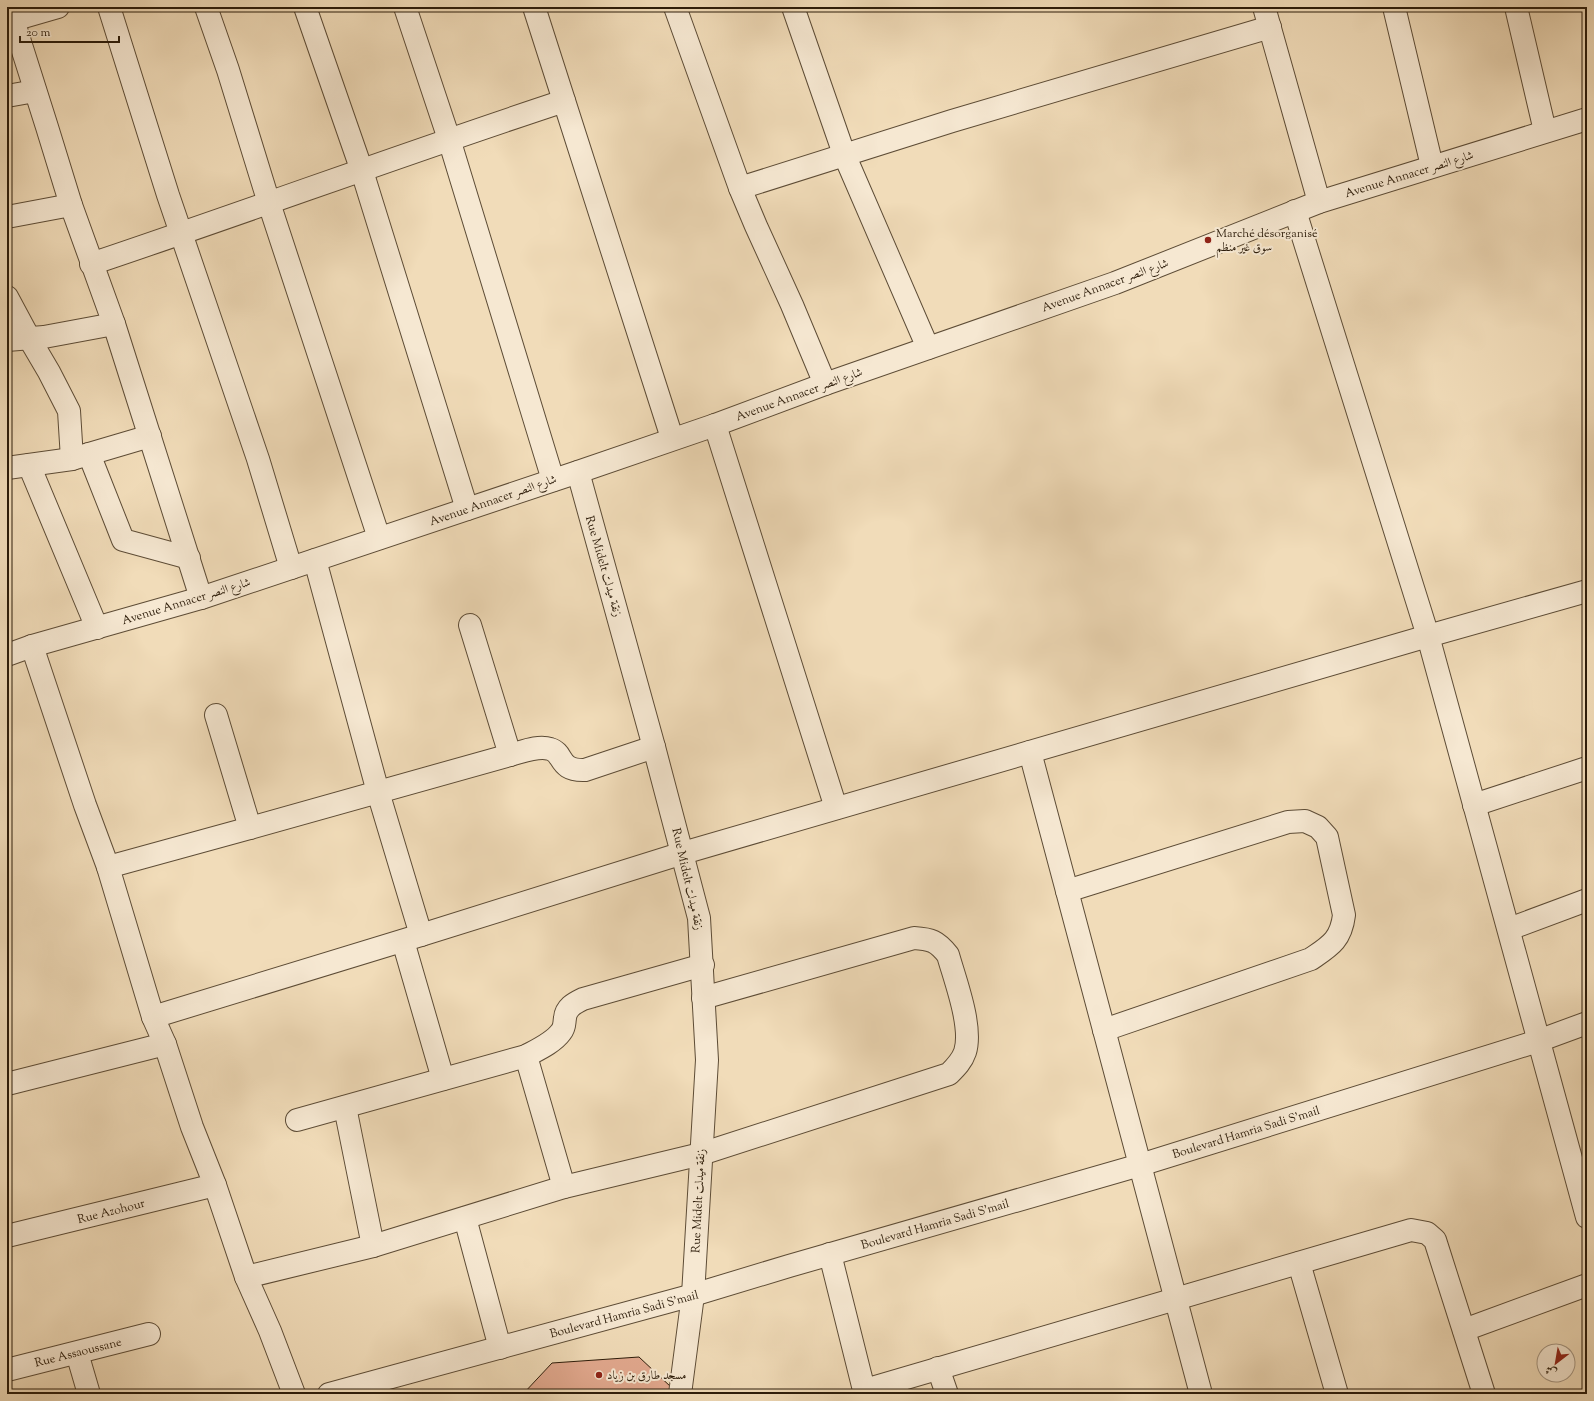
<svg xmlns="http://www.w3.org/2000/svg" width="1594" height="1401" font-family="'Sorts Mill Goudy',Amiri,serif">
<style>
.building{fill:#e2a98f;stroke:#2c1c0a}
.lines{fill:none;stroke-linecap:round;stroke-linejoin:round}
.minor-casing{stroke:#5d4c36;stroke-width:24}
.minor{stroke:#f6e8d2;stroke-width:22}
.poi-dot{fill:#8f2418;stroke:#f6e8d2;stroke-width:1.5}
.labels{text-anchor:middle;stroke-width:4;stroke-linejoin:round;paint-order:stroke}
.street-label{font-size:12px;fill:#2c1c0a;stroke:#f6e8d2}
.poi-label{font-size:12px;fill:#2c1c0a;stroke:#f6e8d2;text-anchor:start}
</style>
<rect width="100%" height="100%" fill="#f1dcb9"/>
<filter id="stains"><feTurbulence type="fractalNoise" baseFrequency=".005" numOctaves="4"/><feColorMatrix values="0 0 0 0 .2 0 0 0 0 .09 0 0 0 0 .02 0 0 0 .5 -.17"/></filter>
<radialGradient id="worn" r=".72"><stop offset=".6" stop-color="#630" stop-opacity="0"/><stop offset="1" stop-color="#630" stop-opacity=".3"/></radialGradient>
<polygon class="building" points="639,1357 671,1387 670,1394 523,1394 552,1363"/>
<g class="lines">
<g class="minor-casing">
<g id="minor">
<polyline points="9,7 47,127 71,205 114,324 201,598"/>
<polyline points="109,7 168,195 258,459 291,568"/>
<polyline points="206,7 228,70 269,203 379,538"/>
<polyline points="305,7 362,171 467,509"/>
<polyline points="405,7 449,139 553,480"/>
<polyline points="534,7 672,438"/>
<polyline points="675,7 740,188 756,226 792,305 825,384"/>
<polyline points="793,7 844,154 928,348"/>
<polyline points="1264,7 1319,202"/>
<polyline points="1394,7 1432,166"/>
<polyline points="1516,7 1545,131"/>
<polyline points="13,20 58,7"/>
<polyline points="7,96 35,91"/>
<polyline points="740,188 952,121 1270,27"/>
<polyline points="1295,211 1428,636 1587,1217"/>
<polyline points="7,217 71,205"/>
<path d="M91,264C249,211 406,153 564,101"/>
<polyline points="7,297 29,338 49,372 69,411 72,459"/>
<polyline points="7,340 44,337 114,324"/>
<polyline points="715,425 836,808"/>
<polyline points="89,454 123,540 189,558"/>
<polyline points="29,465 97,628"/>
<polyline points="7,468 72,459 150,436"/>
<polyline points="578,472 654,747 699,918 707,1060 693,1295 680,1394"/>
<polyline points="315,560 378,792 421,935"/>
<polyline points="470,625 510,755"/>
<polyline points="32,646 85,805 108,867 153,1017 165,1044 192,1127 215,1185 246,1277 270,1331 294,1394"/>
<polyline points="7,655 32,646 201,598 578,472 715,425 825,384 1115,283 1319,202 1587,119"/>
<polyline points="216,715 250,828"/>
<polyline points="1030,752 1201,1394"/>
<polyline points="1474,805 1587,768"/>
<path d="M108,867L250,828L510,755C522,752 538,745 550,749C565,753 557,771 585,770L654,747"/>
<path d="M1067,891L1288,822L1305,821L1318,827L1327,837L1344,915C1341,940 1330,946 1311,959L1104,1030"/>
<polyline points="1509,929 1587,900"/>
<polyline points="403,941 443,1079"/>
<polyline points="153,1017 421,935 683,853 1428,636 1587,591"/>
<polyline points="526,1056 564,1187"/>
<polyline points="7,1084 165,1044"/>
<polyline points="345,1107 373,1246"/>
<path d="M297,1120L526,1056C537,1050 553,1043 561,1032C565,1027 564,1024 565,1018C566,1007 575,1003 583,999L703,965"/>
<polyline points="465,1218 500,1348"/>
<polyline points="7,1236 215,1185"/>
<polyline points="830,1254 865,1394"/>
<polyline points="1299,1263 1337,1394"/>
<path d="M246,1277L373,1246L564,1187L701,1154L949,1074C956,1067 962,1061 965,1052C973,1027 955,980 948,955C937,941 931,939 914,938L703,998"/>
<polyline points="1464,1330 1587,1285"/>
<polyline points="77,1353 89,1394"/>
<polyline points="938,1368 947,1394"/>
<polyline points="7,1370 149,1334"/>
<polyline points="865,1390 1411,1230 1427,1233 1435,1240 1484,1394"/>
<polyline points="329,1394 693,1295 789,1266 1140,1165 1538,1041 1587,1023"/>
</g>
</g>
<use href="#minor" class="minor"/>
</g>
<g class="poi-dot">
<circle cx="1208" cy="240" r="4"/>
<circle cx="599" cy="1375" r="4"/>
</g>
<g class="labels">
<g class="street-label">
<text transform="translate(1409 174) rotate(-17)" y="4">Avenue Annacer شارع النصر</text>
<text transform="translate(1105 285) rotate(-20)" y="4">Avenue Annacer شارع النصر</text>
<text transform="translate(799 394) rotate(-20)" y="4">Avenue Annacer شارع النصر</text>
<text transform="translate(493 500) rotate(-19)" y="4">Avenue Annacer شارع النصر</text>
<text transform="translate(604 566) rotate(74)" y="4">Rue Midelt زنقة ميدلت</text>
<text transform="translate(186 601) rotate(-17)" y="4">Avenue Annacer شارع النصر</text>
<text transform="translate(688 879) rotate(77)" y="4">Rue Midelt زنقة ميدلت</text>
<text transform="translate(1246 1132) rotate(-17)" y="4">Boulevard Hamria Sadi S'mail</text>
<text transform="translate(698 1201) rotate(-87)" y="4">Rue Midelt زنقة ميدلت</text>
<text transform="translate(111 1211) rotate(-14)" y="4">Rue Azohour</text>
<text transform="translate(935 1224) rotate(-16)" y="4">Boulevard Hamria Sadi S'mail</text>
<text transform="translate(624 1314) rotate(-15)" y="4">Boulevard Hamria Sadi S'mail</text>
<text transform="translate(78 1352) rotate(-14)" y="4">Rue Assaoussane</text>
</g>
<g class="poi-label">
<text x="1216" y="237">Marché désorganisé<tspan x="1216" dy="14">سوق غير منظم</tspan></text>
<text x="607" y="1379">مسجد طارق بن زياد</text>
</g>
</g>
<rect width="1594" height="1401" fill="none" stroke="#f1dcb9" stroke-width="24"/>
<rect x="8" y="8" width="1578" height="1385" fill="none" stroke="#2c1c0a" stroke-width="2"/>
<rect x="12" y="12" width="1570" height="1377" fill="none" stroke="#2c1c0a"/>
<g transform="translate(1556 1363) rotate(211)"><circle r="19" fill="#f6e8d2" stroke="#a59682"/>
<path d="M0-3L7 15L0 10L-7 15Z" fill="#8f2418"/>
<text y="-6" font-size="11" font-weight="bold" text-anchor="middle" fill="#2c1c0a">ش</text>
</g>
<path d="M20 36v6h99v-6" fill="none" stroke="#2c1c0a" stroke-width="2"/>
<text x="26" y="36" font-size="12" fill="#2c1c0a" stroke="#f6e8d2" stroke-width="3" paint-order="stroke">20 m</text>
<rect width="100%" height="100%" filter="url(#stains)"/>
<rect width="100%" height="100%" fill="url(#worn)"/>
</svg>
